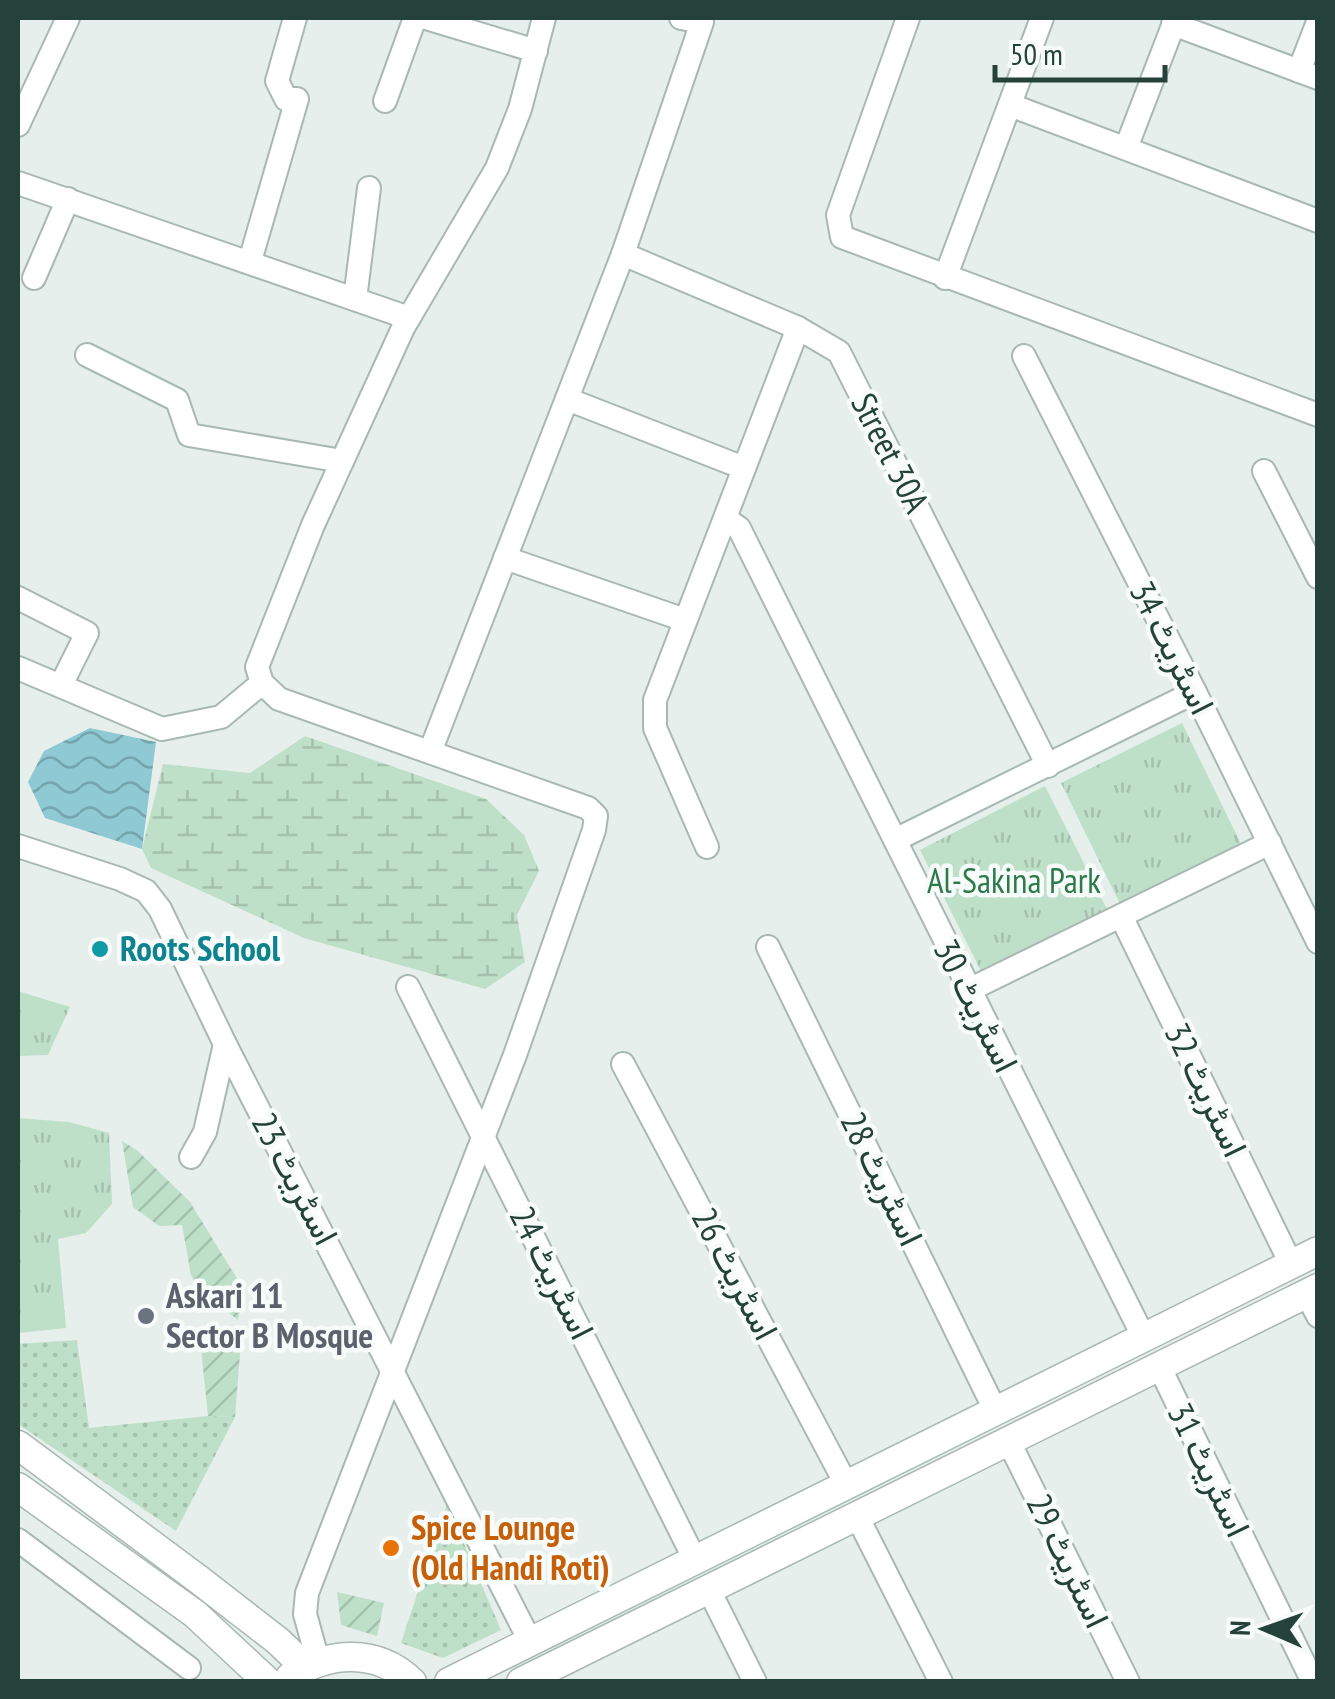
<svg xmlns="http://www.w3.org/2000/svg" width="1335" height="1699" font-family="'PT Sans Narrow',Vazirmatn,sans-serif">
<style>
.grass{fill:url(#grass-dots)}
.wetland{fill:url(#wetland-marsh)}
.park{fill:url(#park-tufts)}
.garden{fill:url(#garden-furrows)}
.water{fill:url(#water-waves)}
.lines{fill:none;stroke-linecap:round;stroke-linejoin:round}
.minor-casing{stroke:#a8b8b2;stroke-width:26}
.tertiary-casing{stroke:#a8b8b2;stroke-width:31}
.minor{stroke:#fff;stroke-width:22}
.tertiary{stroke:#fff;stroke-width:28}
.culture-dot{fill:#0f9aa8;stroke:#f7fbf9;stroke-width:4}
.worship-dot{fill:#6b7280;stroke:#f7fbf9;stroke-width:4}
.food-dot{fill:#e8710a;stroke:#f7fbf9;stroke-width:4}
.labels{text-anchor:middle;stroke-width:9;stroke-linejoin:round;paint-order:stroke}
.street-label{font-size:35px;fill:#24423a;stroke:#f7fbf9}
.park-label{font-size:35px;fill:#2d7a4b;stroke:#f7fbf9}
.culture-label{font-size:35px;font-weight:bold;fill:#0d838f;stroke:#f7fbf9;text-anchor:start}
.worship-label{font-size:35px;font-weight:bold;fill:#5b616d;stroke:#f7fbf9;text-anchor:start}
.food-label{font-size:35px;font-weight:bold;fill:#c56008;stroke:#f7fbf9;text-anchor:start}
</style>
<defs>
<pattern id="grass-dots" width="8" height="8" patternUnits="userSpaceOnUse" patternTransform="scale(2.5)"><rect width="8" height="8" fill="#bfe0c8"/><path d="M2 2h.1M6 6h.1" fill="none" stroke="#a4c1ad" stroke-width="1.8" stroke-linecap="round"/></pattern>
<pattern id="wetland-marsh" width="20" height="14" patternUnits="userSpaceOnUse" patternTransform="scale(2.5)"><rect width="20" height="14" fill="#bfe0c8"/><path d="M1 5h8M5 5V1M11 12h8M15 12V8" fill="none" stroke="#a4c1ad"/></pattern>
<pattern id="park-tufts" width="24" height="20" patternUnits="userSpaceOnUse" patternTransform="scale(2.5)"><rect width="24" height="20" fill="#bfe0c8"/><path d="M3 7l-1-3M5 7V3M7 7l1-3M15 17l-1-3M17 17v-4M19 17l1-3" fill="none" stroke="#a4c1ad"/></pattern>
<pattern id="garden-furrows" width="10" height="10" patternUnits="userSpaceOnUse" patternTransform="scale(2.5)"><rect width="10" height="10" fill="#bfe0c8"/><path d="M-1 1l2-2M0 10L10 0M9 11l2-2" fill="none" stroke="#a4c1ad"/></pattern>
<pattern id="water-waves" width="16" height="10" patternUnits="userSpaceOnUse" patternTransform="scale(2.5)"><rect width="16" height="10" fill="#8ec9d4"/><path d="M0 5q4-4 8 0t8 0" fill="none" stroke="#74a5ad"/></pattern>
</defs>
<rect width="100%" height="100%" fill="#e6efeb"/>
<g class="grass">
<polygon points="77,1340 89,1428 208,1416 235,1417 176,1531 18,1424 18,1344"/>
<polygon points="447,1504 501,1630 443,1658 401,1643"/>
</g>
<polygon class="wetland" points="305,736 486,799 524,835 539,871 517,915 525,962 485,989 304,938 151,868 142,849 163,764 250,773"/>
<g class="park">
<polygon points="1182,723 1242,846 1121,906 1061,783"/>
<polygon points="1045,786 1108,911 983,975 920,850"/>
<polygon points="18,991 70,1007 48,1055 18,1056"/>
<polygon points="18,1118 69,1122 109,1133 112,1204 86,1233 58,1239 66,1328 18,1333"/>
</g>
<g class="garden">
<polygon points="122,1141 138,1151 190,1202 244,1290 238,1320 198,1289 191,1275 182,1225 159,1226 133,1207"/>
<polygon points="242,1328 235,1417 208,1416 199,1329"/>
<polygon points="337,1592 384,1603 377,1636 341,1625"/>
</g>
<polygon class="water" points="90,728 156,742 142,849 45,818 28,782 44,751"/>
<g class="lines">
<g class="minor-casing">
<g id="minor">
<polyline points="426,18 536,51"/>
<polyline points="908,18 838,215 842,237 1318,415"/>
<polyline points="1173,24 1318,78"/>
<polyline points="1299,71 1318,22"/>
<polyline points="385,101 415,18"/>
<polyline points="1010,105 1318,221"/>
<polyline points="18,125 68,18"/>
<polyline points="1126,148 1176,18"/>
<polyline points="18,183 409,318"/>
<polyline points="623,254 798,328 839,352 1048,766"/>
<polyline points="250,261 297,99 286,99 277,81 295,18"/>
<polyline points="34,278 68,199"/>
<polyline points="945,278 1042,18"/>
<polyline points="355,299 369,188"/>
<polyline points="87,355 177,400 189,435 342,461"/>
<polyline points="1024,356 1195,692 1318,942"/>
<polyline points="567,399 744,468"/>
<polyline points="1264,471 1318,577"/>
<polyline points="726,519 739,528 1143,1336"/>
<polyline points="505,558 685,620"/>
<polyline points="18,598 87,633 61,685"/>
<polyline points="18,668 162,729 221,717 262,683"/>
<polyline points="430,752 623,254 702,22 681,18"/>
<polyline points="895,840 1195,692"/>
<polyline points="18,846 120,879 146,891 160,909 225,1044 531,1643"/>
<polyline points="707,847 655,728 655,700 798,328"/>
<polyline points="1121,916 1291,1264"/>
<polyline points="768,947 995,1410"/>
<polyline points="408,987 695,1560"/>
<polyline points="969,990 1270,843"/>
<polyline points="623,1064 846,1484"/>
<polyline points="191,1157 205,1132 225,1044"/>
<polyline points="1306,1293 1318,1316"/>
<polyline points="1159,1366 1313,1682"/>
<polyline points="1008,1440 1128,1682"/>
<polyline points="857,1516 941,1682"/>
<polyline points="18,1540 189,1668"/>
<polyline points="708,1588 755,1682"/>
<polyline points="318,1661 305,1614 307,1593 515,1055 594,830 596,816 588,808 279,699 262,683 257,667 313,525 403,328 497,168 520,109 544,18"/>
</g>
</g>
<g class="tertiary-casing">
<g id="tertiary">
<polyline points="18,1445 198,1579 278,1641 305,1667"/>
<polyline points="18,1487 195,1614 268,1682"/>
<path d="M290,1677C328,1651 377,1648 412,1682"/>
<polyline points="449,1682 1318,1251"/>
<polyline points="521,1682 1318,1288"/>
</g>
</g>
<use href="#minor" class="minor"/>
<use href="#tertiary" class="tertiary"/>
</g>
<circle class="culture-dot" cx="100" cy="949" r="10"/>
<circle class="worship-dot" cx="146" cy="1316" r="10"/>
<circle class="food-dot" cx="391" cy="1548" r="10"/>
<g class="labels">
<g class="street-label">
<text transform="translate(890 453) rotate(63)" y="12">Street 30A</text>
<text transform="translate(1172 648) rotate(63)" y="12">اسٹریٹ 34</text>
<text transform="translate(976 1006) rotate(63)" y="12">اسٹریٹ 30</text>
<text transform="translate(1206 1090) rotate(64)" y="12">اسٹریٹ 32</text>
<text transform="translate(295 1179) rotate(62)" y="12">اسٹریٹ 23</text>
<text transform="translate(882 1179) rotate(64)" y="12">اسٹریٹ 28</text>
<text transform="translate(552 1273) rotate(63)" y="12">اسٹریٹ 24</text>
<text transform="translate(735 1274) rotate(62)" y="12">اسٹریٹ 26</text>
<text transform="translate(1209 1470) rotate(64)" y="12">اسٹریٹ 31</text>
<text transform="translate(1068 1561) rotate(64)" y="12">اسٹریٹ 29</text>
</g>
<g class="park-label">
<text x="1014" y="893">Al-Sakina Park</text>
</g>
<g class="culture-label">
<text x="120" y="961">Roots School</text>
</g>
<g class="worship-label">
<text x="166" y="1308">Askari 11<tspan x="166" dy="40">Sector B Mosque</tspan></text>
</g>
<g class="food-label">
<text x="411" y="1540">Spice Lounge<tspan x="411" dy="40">(Old Handi Roti)</tspan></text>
</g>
</g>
<rect width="1335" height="1699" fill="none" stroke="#24423a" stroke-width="40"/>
<g transform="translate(1265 1629) rotate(272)" stroke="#f7fbf9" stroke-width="8" paint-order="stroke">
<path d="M0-8L18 38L0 25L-18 38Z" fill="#24423a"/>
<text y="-15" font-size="28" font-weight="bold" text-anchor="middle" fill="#24423a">N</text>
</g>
<path d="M995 65v15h170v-15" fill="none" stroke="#24423a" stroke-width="5"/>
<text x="1010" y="65" font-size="30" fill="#24423a" stroke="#f7fbf9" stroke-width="8" paint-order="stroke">50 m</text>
</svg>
